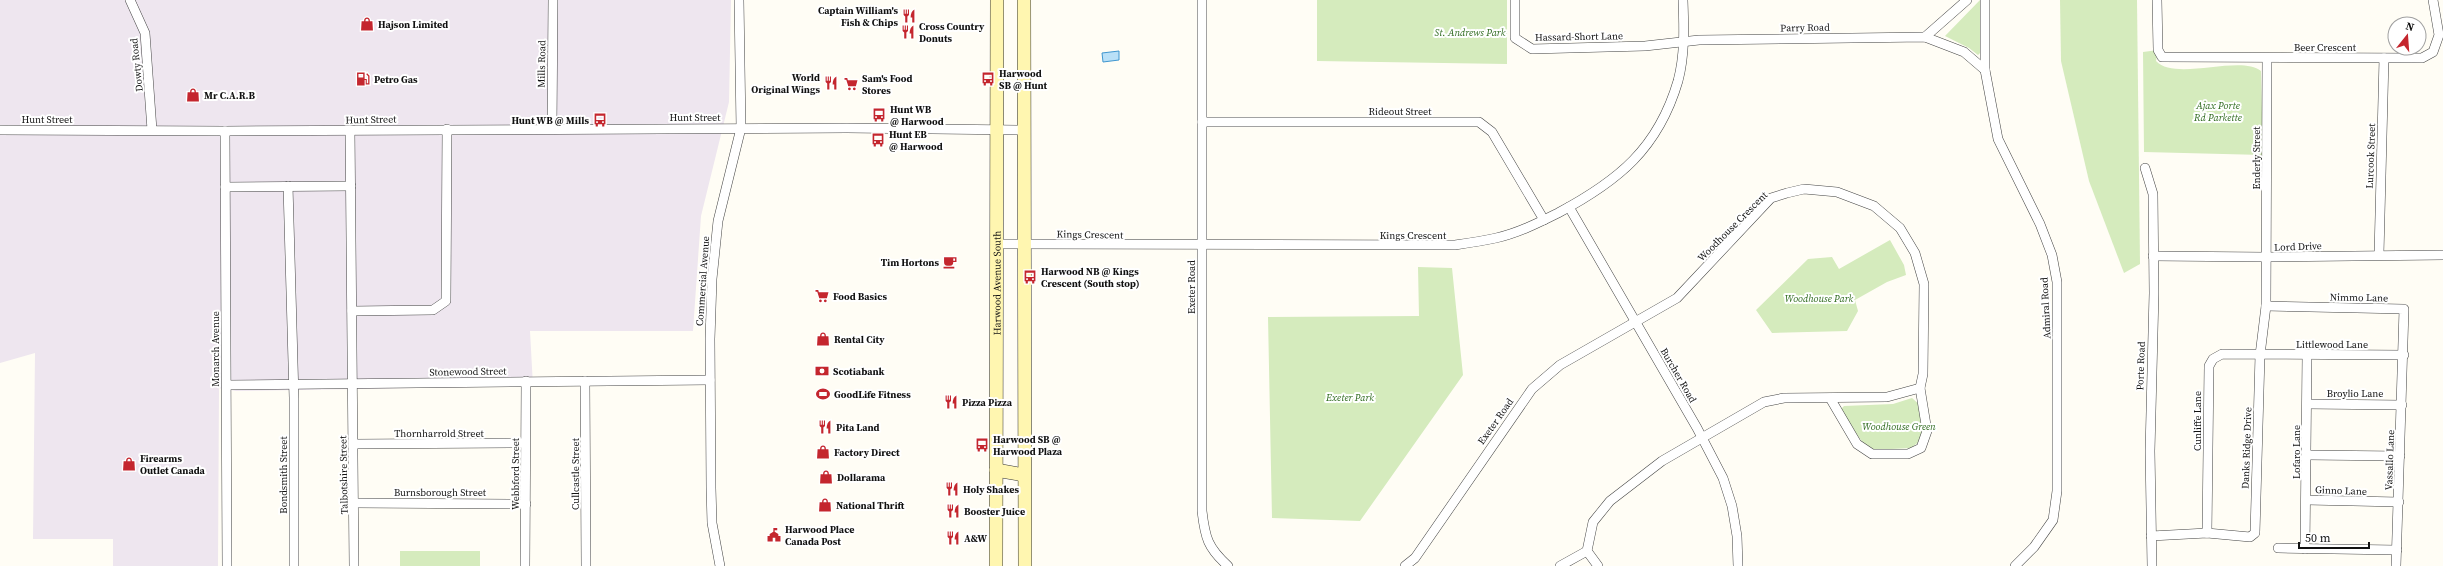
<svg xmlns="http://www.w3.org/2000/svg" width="2443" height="566" font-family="'Source Serif 4',serif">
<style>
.industrial{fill:#eee6ef}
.green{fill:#d5ebbd}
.water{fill:#b9e0f7;stroke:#3f96cf}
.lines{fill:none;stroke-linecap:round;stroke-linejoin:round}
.minor-casing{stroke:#444;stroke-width:10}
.secondary-casing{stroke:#333;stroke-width:14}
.minor{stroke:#fff;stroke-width:9}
.secondary{stroke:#fff6b0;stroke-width:13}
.labels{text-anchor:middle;stroke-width:4;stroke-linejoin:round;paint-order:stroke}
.poi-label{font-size:10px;font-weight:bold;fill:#111;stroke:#fff;text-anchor:start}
.street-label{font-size:10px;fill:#111;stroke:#fff}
.park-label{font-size:10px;font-style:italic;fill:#2f6b1f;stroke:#fff}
</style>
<rect width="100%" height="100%" fill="#fffdf5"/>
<polygon class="industrial" points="0,0 731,0 729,102 701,216 693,331 530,331 533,386 236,391 219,388 218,566 113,566 113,539 33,539 35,353 0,363"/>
<g class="green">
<polygon points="1317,0 1507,0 1507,64 1317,61"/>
<polygon points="1980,0 1981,52 1978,55 1969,48 1945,36"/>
<polygon points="2060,0 2137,0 2140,264 2124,273 2089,181 2061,61"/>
<path d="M2158,50L2156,61C2176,82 2240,54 2261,71L2263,155L2144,152L2143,52Z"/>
<polygon points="1890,240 1904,265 1906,275 1887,282 1855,300 1858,311 1847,331 1772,333 1756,310 1808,259 1832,257 1839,269"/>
<polygon points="1418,267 1452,268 1463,375 1360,521 1272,518 1268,317 1419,316"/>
<polygon points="1912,398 1921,406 1922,434 1920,441 1911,448 1873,450 1864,444 1843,416 1841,409 1844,406 1893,404"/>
<rect x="400" y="551" width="80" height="15"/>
</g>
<polygon class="water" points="1119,51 1119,60 1103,62 1102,53"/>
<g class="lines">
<g class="minor-casing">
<g id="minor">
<polyline points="130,0 145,33 152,130"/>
<path d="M1202,0V511C1205,538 1208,548 1228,566"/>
<polyline points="1515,0 1515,38 1532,49 1645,46 1699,40 1925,37 1964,52 1985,70"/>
<polyline points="1985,0 1985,70 1998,139 2040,224 2052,255 2057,282 2057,491 2053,520 2034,547 2015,566"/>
<polyline points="2157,0 2158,50 2162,57 2422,58 2433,52 2439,35 2433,0"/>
<polyline points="1925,37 1967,0"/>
<polyline points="1202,122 1479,122 1492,132 1544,220"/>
<polyline points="552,129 553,0"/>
<polyline points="0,130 225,131 847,128 1023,130"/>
<polyline points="350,130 354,566"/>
<polyline points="225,131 227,566"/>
<polyline points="2145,168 2153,194 2154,293 2150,451 2152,566"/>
<polyline points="288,186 294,398 294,566"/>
<polyline points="225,187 351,186"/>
<polyline points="1569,207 1697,428 1723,478 1732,506 1737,536 1738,566"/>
<path d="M997,244L1455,245C1469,243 1483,241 1496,238C1518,233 1538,223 1558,213C1618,181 1658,149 1678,81C1685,55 1684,27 1683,0"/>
<polyline points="2379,254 2384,58"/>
<polyline points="2153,256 2266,257 2443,255"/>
<polyline points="2266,306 2404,309 2396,566"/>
<polyline points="352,311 433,310 446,301 447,129"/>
<polyline points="585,381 586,566"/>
<polyline points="227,385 710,380"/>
<polyline points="2307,404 2402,405"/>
<polyline points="353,444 525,443"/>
<polyline points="2307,455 2400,456"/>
<polyline points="2307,500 2399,502"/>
<polyline points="355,503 526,504"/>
<polyline points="2207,533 2209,366 2213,359 2222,354 2404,355"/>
<polyline points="2151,536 2207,533 2250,537 2255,533 2260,355 2266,306 2267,58"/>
<polyline points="2278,548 2397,550"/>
<polyline points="2305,549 2307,355"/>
<polyline points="525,566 526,381"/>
<polyline points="720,566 712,523 711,488 710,339 712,279 718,221 741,128 739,0"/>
<polyline points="1405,566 1415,558 1532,389 1560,365 1677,298 1771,198 1787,193 1804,189 1837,192 1874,206 1900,228 1915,253 1924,284 1923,374 1920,388 1927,431 1921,448 1908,454 1872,454 1857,444 1830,398"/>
<polyline points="1560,566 1587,551"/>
<polyline points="1598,566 1587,551 1593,522 1610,501 1662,461 1764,402 1784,398 1887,397 1920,388"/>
</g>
</g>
<g class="secondary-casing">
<g id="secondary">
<polyline points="1024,0 1025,566"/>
<polyline points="996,470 1024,475"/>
<path id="s1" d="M996,566L997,0"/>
</g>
</g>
<use href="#minor" class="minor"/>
<use href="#secondary" class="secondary"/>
</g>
<defs>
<g id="restaurant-bare" transform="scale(1.08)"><path d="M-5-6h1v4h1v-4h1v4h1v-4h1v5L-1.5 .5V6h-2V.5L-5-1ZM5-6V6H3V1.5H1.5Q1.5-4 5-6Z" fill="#c4262e" stroke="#fff" stroke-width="2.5" paint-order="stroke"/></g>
<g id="shop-bare" transform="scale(1.08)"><path d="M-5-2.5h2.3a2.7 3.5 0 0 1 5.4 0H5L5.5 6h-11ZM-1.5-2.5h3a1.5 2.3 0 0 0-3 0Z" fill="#c4262e" stroke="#fff" stroke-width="2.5" paint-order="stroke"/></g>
<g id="fuel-bare" transform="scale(1.08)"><path d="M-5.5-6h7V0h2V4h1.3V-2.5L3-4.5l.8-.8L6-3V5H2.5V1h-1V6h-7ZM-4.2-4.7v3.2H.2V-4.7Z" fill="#c4262e" stroke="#fff" stroke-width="2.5" paint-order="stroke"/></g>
<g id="bus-bare" transform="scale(1.08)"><path d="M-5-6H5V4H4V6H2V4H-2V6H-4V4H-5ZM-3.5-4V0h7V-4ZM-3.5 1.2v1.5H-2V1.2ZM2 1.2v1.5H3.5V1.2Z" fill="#c4262e" stroke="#fff" stroke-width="2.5" paint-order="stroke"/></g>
<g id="supermarket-bare" transform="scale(1.08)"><path d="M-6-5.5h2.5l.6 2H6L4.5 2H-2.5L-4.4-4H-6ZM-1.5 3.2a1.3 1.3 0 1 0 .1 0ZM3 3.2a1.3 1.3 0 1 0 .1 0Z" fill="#c4262e" stroke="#fff" stroke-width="2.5" paint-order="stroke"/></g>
<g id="cafe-bare" transform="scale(1.08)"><path d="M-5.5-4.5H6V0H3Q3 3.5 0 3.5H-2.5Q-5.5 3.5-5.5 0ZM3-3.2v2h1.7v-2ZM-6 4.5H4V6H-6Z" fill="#c4262e" stroke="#fff" stroke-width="2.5" paint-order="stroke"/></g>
<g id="bank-bare" transform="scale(1.08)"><path d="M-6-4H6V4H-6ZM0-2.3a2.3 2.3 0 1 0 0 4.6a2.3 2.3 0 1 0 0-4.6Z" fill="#c4262e" stroke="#fff" stroke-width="2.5" paint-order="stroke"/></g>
<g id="stadium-bare" transform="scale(1.08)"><path d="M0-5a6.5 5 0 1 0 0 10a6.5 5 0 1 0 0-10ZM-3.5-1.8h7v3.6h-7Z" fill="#c4262e" stroke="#fff" stroke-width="2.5" paint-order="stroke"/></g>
<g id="civic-bare" transform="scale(1.08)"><path d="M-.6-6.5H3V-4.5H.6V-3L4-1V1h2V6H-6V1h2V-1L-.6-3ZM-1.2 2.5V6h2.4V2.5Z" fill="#c4262e" stroke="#fff" stroke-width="2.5" paint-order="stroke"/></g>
</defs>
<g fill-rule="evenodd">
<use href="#restaurant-bare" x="909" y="16"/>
<use href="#shop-bare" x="367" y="24"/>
<use href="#restaurant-bare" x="908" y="32"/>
<use href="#fuel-bare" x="363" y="79"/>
<use href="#bus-bare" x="988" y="79"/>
<use href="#restaurant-bare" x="831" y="83"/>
<use href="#supermarket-bare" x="851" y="84"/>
<use href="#shop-bare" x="193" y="95"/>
<use href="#bus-bare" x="879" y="115"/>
<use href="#bus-bare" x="600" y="120"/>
<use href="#bus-bare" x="878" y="140"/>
<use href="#cafe-bare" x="950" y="262"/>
<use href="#bus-bare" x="1030" y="277"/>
<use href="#supermarket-bare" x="822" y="296"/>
<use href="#shop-bare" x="823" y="339"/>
<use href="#bank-bare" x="822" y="371"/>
<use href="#stadium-bare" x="823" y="394"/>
<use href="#restaurant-bare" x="951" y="402"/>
<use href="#restaurant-bare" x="825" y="427"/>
<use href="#bus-bare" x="982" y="445"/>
<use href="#shop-bare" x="823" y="452"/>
<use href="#shop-bare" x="129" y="464"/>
<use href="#shop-bare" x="826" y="477"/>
<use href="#restaurant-bare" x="952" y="489"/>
<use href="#shop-bare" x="825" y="505"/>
<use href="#restaurant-bare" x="953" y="511"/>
<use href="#civic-bare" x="774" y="535"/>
<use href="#restaurant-bare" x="953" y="538"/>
</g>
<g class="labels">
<g class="poi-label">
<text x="898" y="14" text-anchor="end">Captain William's<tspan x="898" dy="12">Fish &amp; Chips</tspan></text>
<text x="378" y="28">Hajson Limited</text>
<text x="919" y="30">Cross Country<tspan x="919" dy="12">Donuts</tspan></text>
<text x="999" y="77">Harwood<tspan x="999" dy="12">SB @ Hunt</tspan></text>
<text x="820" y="81" text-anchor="end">World<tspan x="820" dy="12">Original Wings</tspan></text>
<text x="862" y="82">Sam's Food<tspan x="862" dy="12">Stores</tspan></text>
<text x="374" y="83">Petro Gas</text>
<text x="204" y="99">Mr C.A.R.B</text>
<text x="890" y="113">Hunt WB<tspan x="890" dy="12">@ Harwood</tspan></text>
<text x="589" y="124" text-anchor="end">Hunt WB @ Mills</text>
<text x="889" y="138">Hunt EB<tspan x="889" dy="12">@ Harwood</tspan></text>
<text x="939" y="266" text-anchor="end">Tim Hortons</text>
<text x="1041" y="275">Harwood NB @ Kings<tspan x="1041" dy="12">Crescent (South stop)</tspan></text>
<text x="833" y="300">Food Basics</text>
<text x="834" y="343">Rental City</text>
<text x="833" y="375">Scotiabank</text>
<text x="834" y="398">GoodLife Fitness</text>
<text x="962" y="406">Pizza Pizza</text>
<text x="836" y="431">Pita Land</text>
<text x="993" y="443">Harwood SB @<tspan x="993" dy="12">Harwood Plaza</tspan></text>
<text x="834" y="456">Factory Direct</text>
<text x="140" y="462">Firearms<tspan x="140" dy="12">Outlet Canada</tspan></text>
<text x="837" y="481">Dollarama</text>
<text x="963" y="493">Holy Shakes</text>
<text x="836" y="509">National Thrift</text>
<text x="964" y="515">Booster Juice</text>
<text x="785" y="533">Harwood Place<tspan x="785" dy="12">Canada Post</tspan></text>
<text x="964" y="542">A&amp;W</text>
</g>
<g class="street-label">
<text transform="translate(1805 27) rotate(-1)" y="4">Parry Road</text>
<text transform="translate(1579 36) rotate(-1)" y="4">Hassard-Short Lane</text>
<text x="2325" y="51">Beer Crescent</text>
<text transform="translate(541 64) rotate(-89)" y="4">Mills Road</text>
<text transform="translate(136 65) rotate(-96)" y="4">Dowty Road</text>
<text x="1400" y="115">Rideout Street</text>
<text x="695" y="121">Hunt Street</text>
<text x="47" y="123">Hunt Street</text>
<text transform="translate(371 119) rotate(-1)" y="4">Hunt Street</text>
<text transform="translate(2370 156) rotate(-88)" y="4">Lurcook Street</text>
<text transform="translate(2256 158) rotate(-90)" y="4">Enderly Street</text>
<text transform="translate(1732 226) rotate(-45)" y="4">Woodhouse Crescent</text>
<text transform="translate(1090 234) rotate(1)" y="4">Kings Crescent</text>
<text x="1413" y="239">Kings Crescent</text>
<text transform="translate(2298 246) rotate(-2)" y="4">Lord Drive</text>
<text transform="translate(702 281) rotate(-86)" y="4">Commercial Avenue</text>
<text dy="4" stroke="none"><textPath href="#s1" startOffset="283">Harwood Avenue South</textPath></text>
<text transform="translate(1191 287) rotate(-90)" y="4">Exeter Road</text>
<text transform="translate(2359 297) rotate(1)" y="4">Nimmo Lane</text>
<text transform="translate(2045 308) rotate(-93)" y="4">Admiral Road</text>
<text x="2332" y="348">Littlewood Lane</text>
<text transform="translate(215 349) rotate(-90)" y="4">Monarch Avenue</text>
<text transform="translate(2140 366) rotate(-88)" y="4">Porte Road</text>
<text transform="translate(468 371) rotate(-1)" y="4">Stonewood Street</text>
<text transform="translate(1679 375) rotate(60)" y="4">Burcher Road</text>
<text x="2355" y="397">Broylio Lane</text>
<text transform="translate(1495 421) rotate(-55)" y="4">Exeter Road</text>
<text transform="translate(2197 421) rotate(-90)" y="4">Cunliffe Lane</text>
<text x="439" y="437">Thornharrold Street</text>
<text transform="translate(2246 448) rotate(-88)" y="4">Danks Ridge Drive</text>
<text transform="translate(2296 452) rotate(-90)" y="4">Lofaro Lane</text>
<text transform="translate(2389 460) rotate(-88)" y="4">Vassallo Lane</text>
<text transform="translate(515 474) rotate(-90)" y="4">Webbford Street</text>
<text transform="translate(575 474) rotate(-90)" y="4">Cullcastle Street</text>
<text transform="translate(283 475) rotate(-90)" y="4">Bondsmith Street</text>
<text transform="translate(343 475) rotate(-91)" y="4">Talbotshire Street</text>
<text transform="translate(2341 490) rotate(2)" y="4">Ginno Lane</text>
<text x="440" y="496">Burnsborough Street</text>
</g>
<g class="park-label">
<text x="1470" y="36">St. Andrews Park</text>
<text x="2218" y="109">Ajax Porte<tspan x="2218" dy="12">Rd Parkette</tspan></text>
<text x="1819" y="302">Woodhouse Park</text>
<text x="1350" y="401">Exeter Park</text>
<text x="1899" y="430">Woodhouse Green</text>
</g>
</g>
<g transform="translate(2407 36) rotate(17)"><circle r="19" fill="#ffffff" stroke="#a0a0a0"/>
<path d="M0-3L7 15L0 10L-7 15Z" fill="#c4262e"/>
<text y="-6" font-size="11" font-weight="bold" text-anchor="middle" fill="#111111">N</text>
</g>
<path d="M2299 542v6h70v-6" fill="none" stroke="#111111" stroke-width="2"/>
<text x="2305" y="542" font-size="12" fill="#111111" stroke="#ffffff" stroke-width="3" paint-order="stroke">50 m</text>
</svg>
